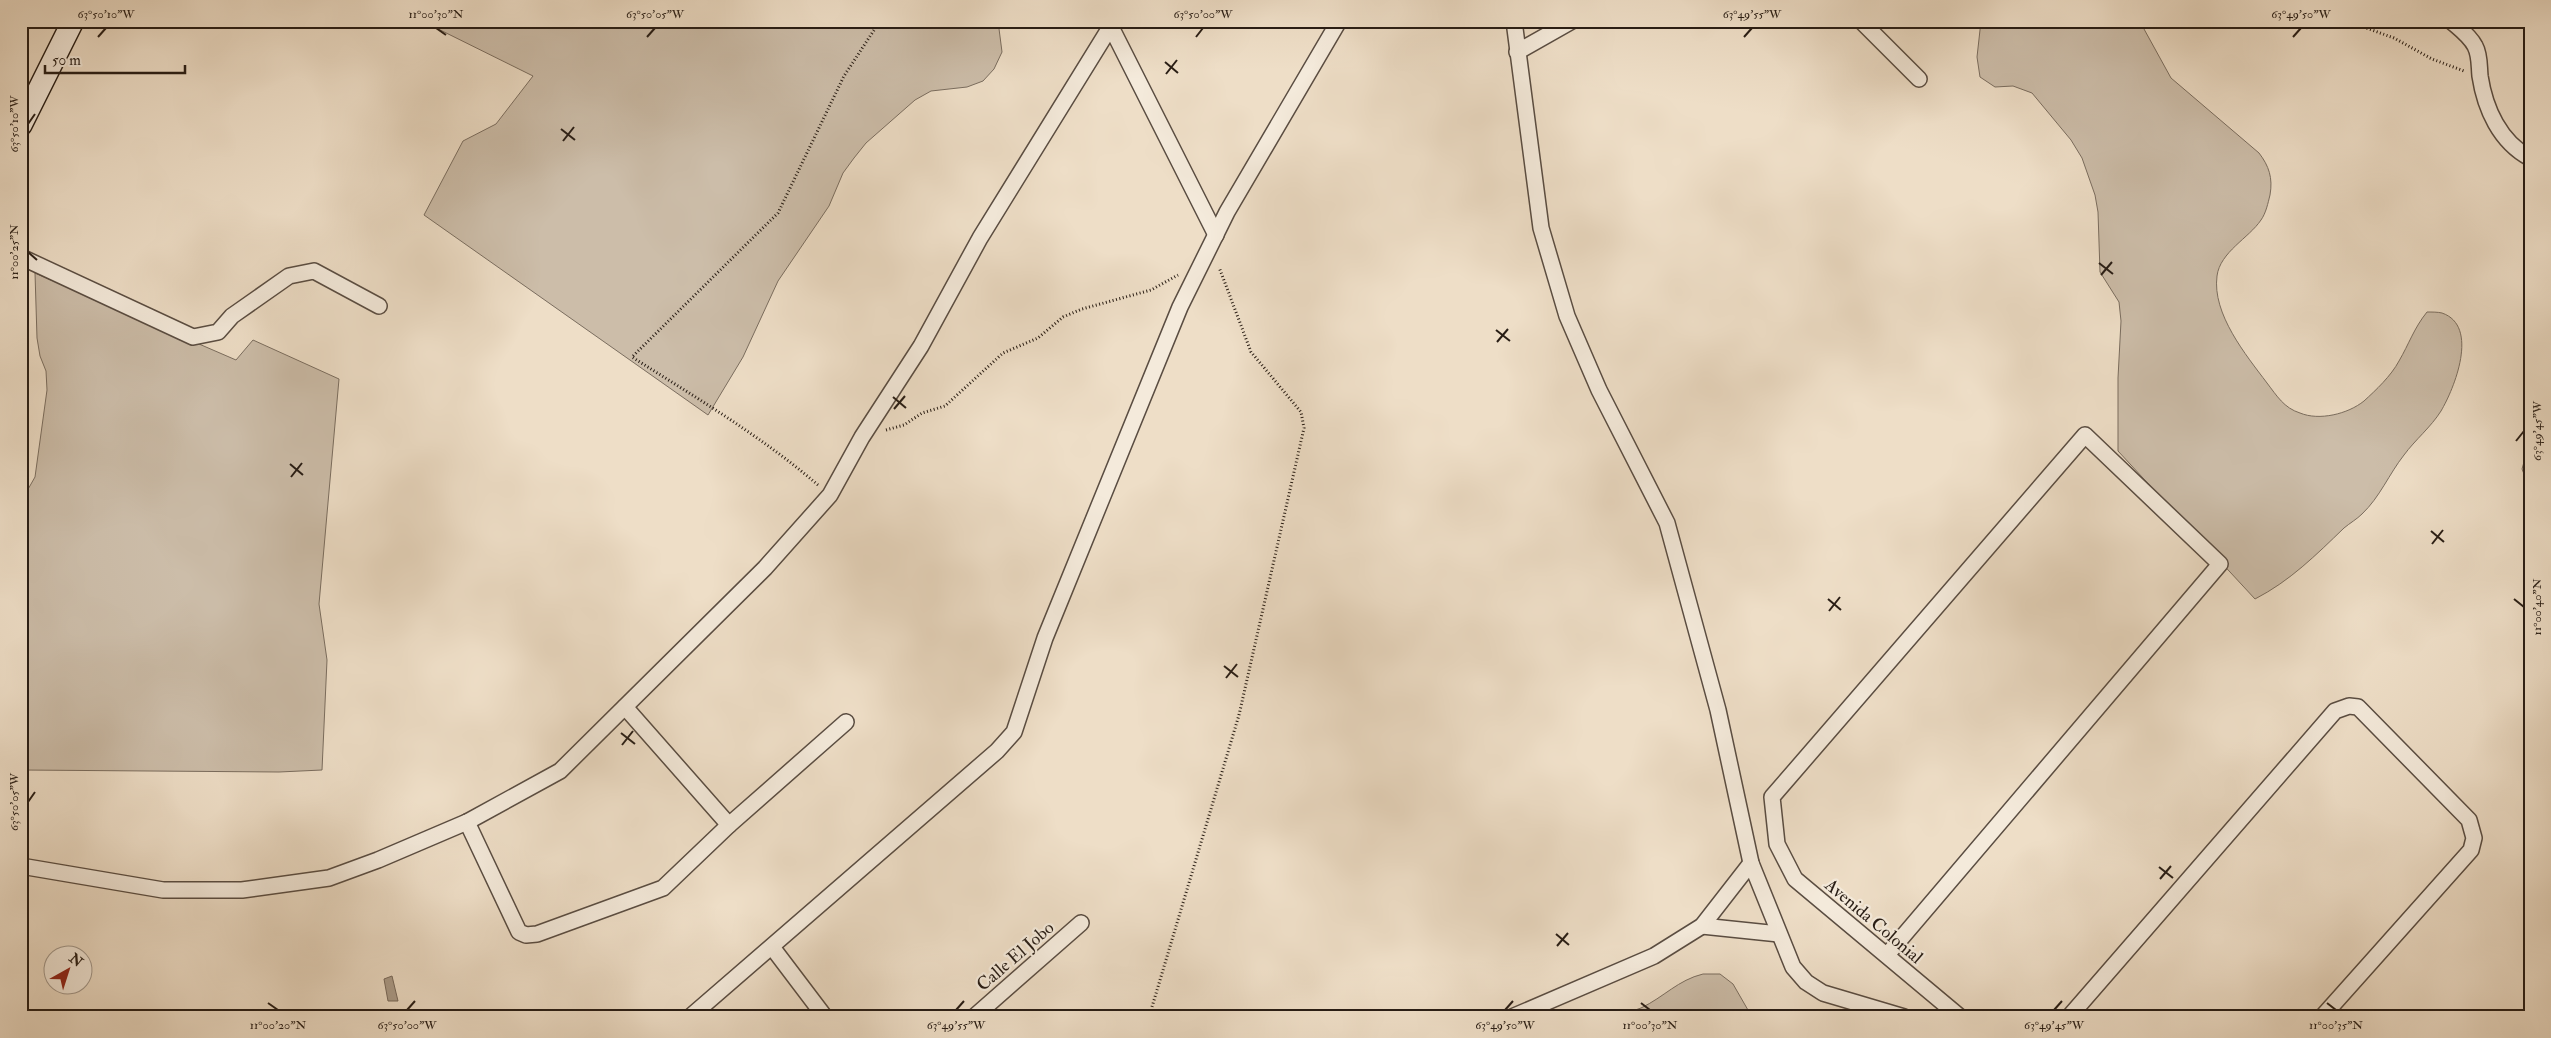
<svg xmlns="http://www.w3.org/2000/svg" width="2551" height="1038" font-family="'IM FELL Double Pica',serif">
<style>
.green{fill:#ccbda9;stroke:#7a6d5f}
.water{fill:#ab9c8a;stroke:#77695b}
.lines{fill:none;stroke-linecap:round;stroke-linejoin:round}
.street-casing{stroke:#5a4d42;stroke-width:18}
.secondary-casing{stroke:#281d15;stroke-width:24}
.path{stroke:#281d15;stroke-width:3;stroke-dasharray:1 2.5;stroke-linecap:butt}
.street{stroke:#f4eadb;stroke-width:15}
.secondary{stroke:#f4eadb;stroke-width:21}
.ticks{fill:none;stroke:#281d15;stroke-width:2}
.labels{text-anchor:middle;stroke-width:4.5;stroke-linejoin:round;paint-order:stroke}
.street-label{font-size:18px;fill:#281d15;stroke:#f4eadb}
.neatline{fill:none;stroke:#281d15;stroke-width:2}
.ticks-label{font-size:12px;text-anchor:middle;fill:#281d15}
</style>
<rect width="100%" height="100%" fill="#eedec7"/>
<filter id="stains"><feTurbulence type="fractalNoise" baseFrequency=".004" numOctaves="4"/><feColorMatrix values="0 0 0 0 .2 0 0 0 0 .09 0 0 0 0 .02 0 0 0 .5 -.17"/></filter>
<radialGradient id="worn" r=".72"><stop offset=".6" stop-color="#630" stop-opacity="0"/><stop offset="1" stop-color="#630" stop-opacity=".3"/></radialGradient>
<g class="green">
<polygon points="422,21 998,21 1002,52 994,69 983,81 967,87 931,91 915,100 866,143 854,158 843,173 829,206 778,281 743,357 708,415 424,215 463,141 496,124 533,76"/>
<path d="M1981,21H2143L2144,29L2171,78L2259,153C2269,166 2273,178 2270,195C2268,203 2266,213 2261,220C2249,238 2220,252 2217,276C2212,314 2246,355 2267,383C2277,396 2284,408 2300,413C2319,421 2348,414 2364,401C2376,390 2391,376 2399,361C2409,344 2414,328 2427,312C2432,312 2438,312 2442,313C2480,326 2454,389 2441,411C2431,427 2415,440 2404,455C2389,474 2380,497 2362,514C2357,519 2350,523 2344,528C2316,555 2290,581 2255,599L2118,451V378L2121,321L2119,302L2100,272L2098,212L2095,195L2082,158L2071,140L2032,93L2013,86L1995,87L1980,77L1977,57Z"/>
<polygon points="35,273 236,360 253,340 339,379 319,604 327,660 322,770 279,772 21,770 21,496 27,491 35,477 47,390 46,371 40,356 37,338"/>
<polygon points="2530,441 2530,489 2522,469"/>
<path d="M1703,974H1720L1733,984L1752,1017H1603C1615,1012 1629,1013 1641,1008C1664,997 1678,980 1703,974Z"/>
</g>
<polygon class="water" points="392,976 398,1001 388,1001 384,979"/>
<g class="lines">
<g class="street-casing">
<g id="street">
<polyline points="1108,21 1216,235"/>
<polyline points="1514,21 1541,228 1567,316 1599,390 1667,523 1718,710 1751,863 1793,967 1806,982 1823,993 1904,1017"/>
<polyline points="1861,21 1919,79"/>
<path d="M2451,21C2459,28 2470,36 2475,46C2480,55 2479,66 2480,76C2485,109 2500,142 2530,158"/>
<polyline points="1517,52 1572,21"/>
<polyline points="21,257 193,337 218,332 232,316 289,276 314,271 379,306"/>
<polyline points="625,707 729,825"/>
<polyline points="467,822 519,932 526,935 537,934 663,888 729,825 846,722"/>
<polyline points="21,866 163,890 242,890 329,878 378,860 467,822 560,771 765,568 830,495 862,437 921,346 980,238 1114,21"/>
<polyline points="1702,926 1779,934"/>
<polyline points="772,947 825,1017"/>
<polyline points="1887,955 2220,564 2085,435 1772,797 1777,844 1795,879 1960,1017"/>
<polyline points="690,1017 997,751 1014,732 1045,638 1180,307 1227,212 1339,21"/>
<polyline points="974,1017 1081,923"/>
<polyline points="1512,1017 1654,956 1702,926 1751,863"/>
<polyline points="2069,1017 2335,711 2349,706 2358,707 2469,820 2474,838 2471,850 2322,1017"/>
</g>
</g>
<g class="secondary-casing">
<polyline id="secondary" points="21,125 73,21"/>
</g>
<g class="path">
<polyline points="2347,21 2394,38 2432,59 2464,71"/>
<polyline points="886,430 904,425 922,413 945,406 1003,353 1038,338 1063,317 1082,309 1151,290 1178,275"/>
<path d="M818,485C761,436 695,397 632,357L778,213L844,76L880,21"/>
<polyline points="1149,1017 1239,715 1304,428 1301,412 1251,352 1219,267"/>
</g>
<use href="#street" class="street"/>
<use href="#secondary" class="secondary"/>
</g>
<path class="ticks" d="M436,28L446,35M98,37L106,28M647,37L655,28M1196,37L1203,28M1744,37L1752,28M2293,37L2301,28M1165,62L1178,73M1166,74L1177,60M28,124L35,114M561,129L575,140M563,141L574,127M28,252L37,260M2099,263L2113,274M2101,275L2112,262M1496,330L1510,341M1497,342L1508,329M893,397L906,408M894,409L905,396M2516,441L2524,431M290,464L303,475M291,477L302,463M2431,531L2444,542M2432,544L2443,530M1828,599L1841,610M2514,599L2524,607M1829,611L1840,597M1224,666L1238,677M1226,678L1237,664M621,733L635,744M622,745L633,731M28,802L35,792M2159,867L2173,878M2160,879L2171,866M1556,934L1569,945M1557,946L1568,933M268,1003L278,1010M1641,1003L1650,1010M2327,1003L2336,1010M407,1010L415,1001M956,1010L964,1001M1505,1010L1513,1001M2054,1010L2062,1001"/>
<g class="labels">
<g class="street-label">
<text transform="translate(1874 921) rotate(40)" y="6">Avenida Colonial</text>
<text transform="translate(1015 956) rotate(-41)" y="6">Calle El Jobo</text>
</g>
</g>
<rect width="2551" height="1038" fill="none" stroke="#eedec7" stroke-width="55"/>
<g transform="translate(68 970) rotate(39)"><circle r="24" fill="#f4eadb" stroke="#a2988c"/>
<path d="M0-4L9 19L0 12L-9 19Z" fill="#8f2418"/>
<text y="-8" font-size="14" font-weight="bold" text-anchor="middle" fill="#281d15">N</text>
</g>
<path d="M45 65v8h140v-8" fill="none" stroke="#281d15" stroke-width="2.5"/>
<text x="52" y="65" font-size="15" fill="#281d15" stroke="#f4eadb" stroke-width="4" paint-order="stroke">50 m</text>
<rect x="28" y="28" width="2496" height="982" class="neatline"/>
<g class="ticks-label">
<text x="106" y="18">63°50'10"W</text>
<text x="436" y="18">11°00'30"N</text>
<text x="655" y="18">63°50'05"W</text>
<text x="1203" y="18">63°50'00"W</text>
<text x="1752" y="18">63°49'55"W</text>
<text x="2301" y="18">63°49'50"W</text>
<text transform="translate(14 124) rotate(-90)" y="4">63°50'10"W</text>
<text transform="translate(14 252) rotate(-90)" y="4">11°00'25"N</text>
<text transform="translate(2537 431) rotate(-90)" y="4">63°49'45"W</text>
<text transform="translate(2537 607) rotate(-90)" y="4">11°00'40"N</text>
<text transform="translate(14 802) rotate(-90)" y="4">63°50'05"W</text>
<text x="278" y="1029">11°00'20"N</text>
<text x="407" y="1029">63°50'00"W</text>
<text x="956" y="1029">63°49'55"W</text>
<text x="1505" y="1029">63°49'50"W</text>
<text x="1650" y="1029">11°00'30"N</text>
<text x="2054" y="1029">63°49'45"W</text>
<text x="2336" y="1029">11°00'35"N</text>
</g>
<rect width="100%" height="100%" filter="url(#stains)"/>
<rect width="100%" height="100%" fill="url(#worn)"/>
</svg>
